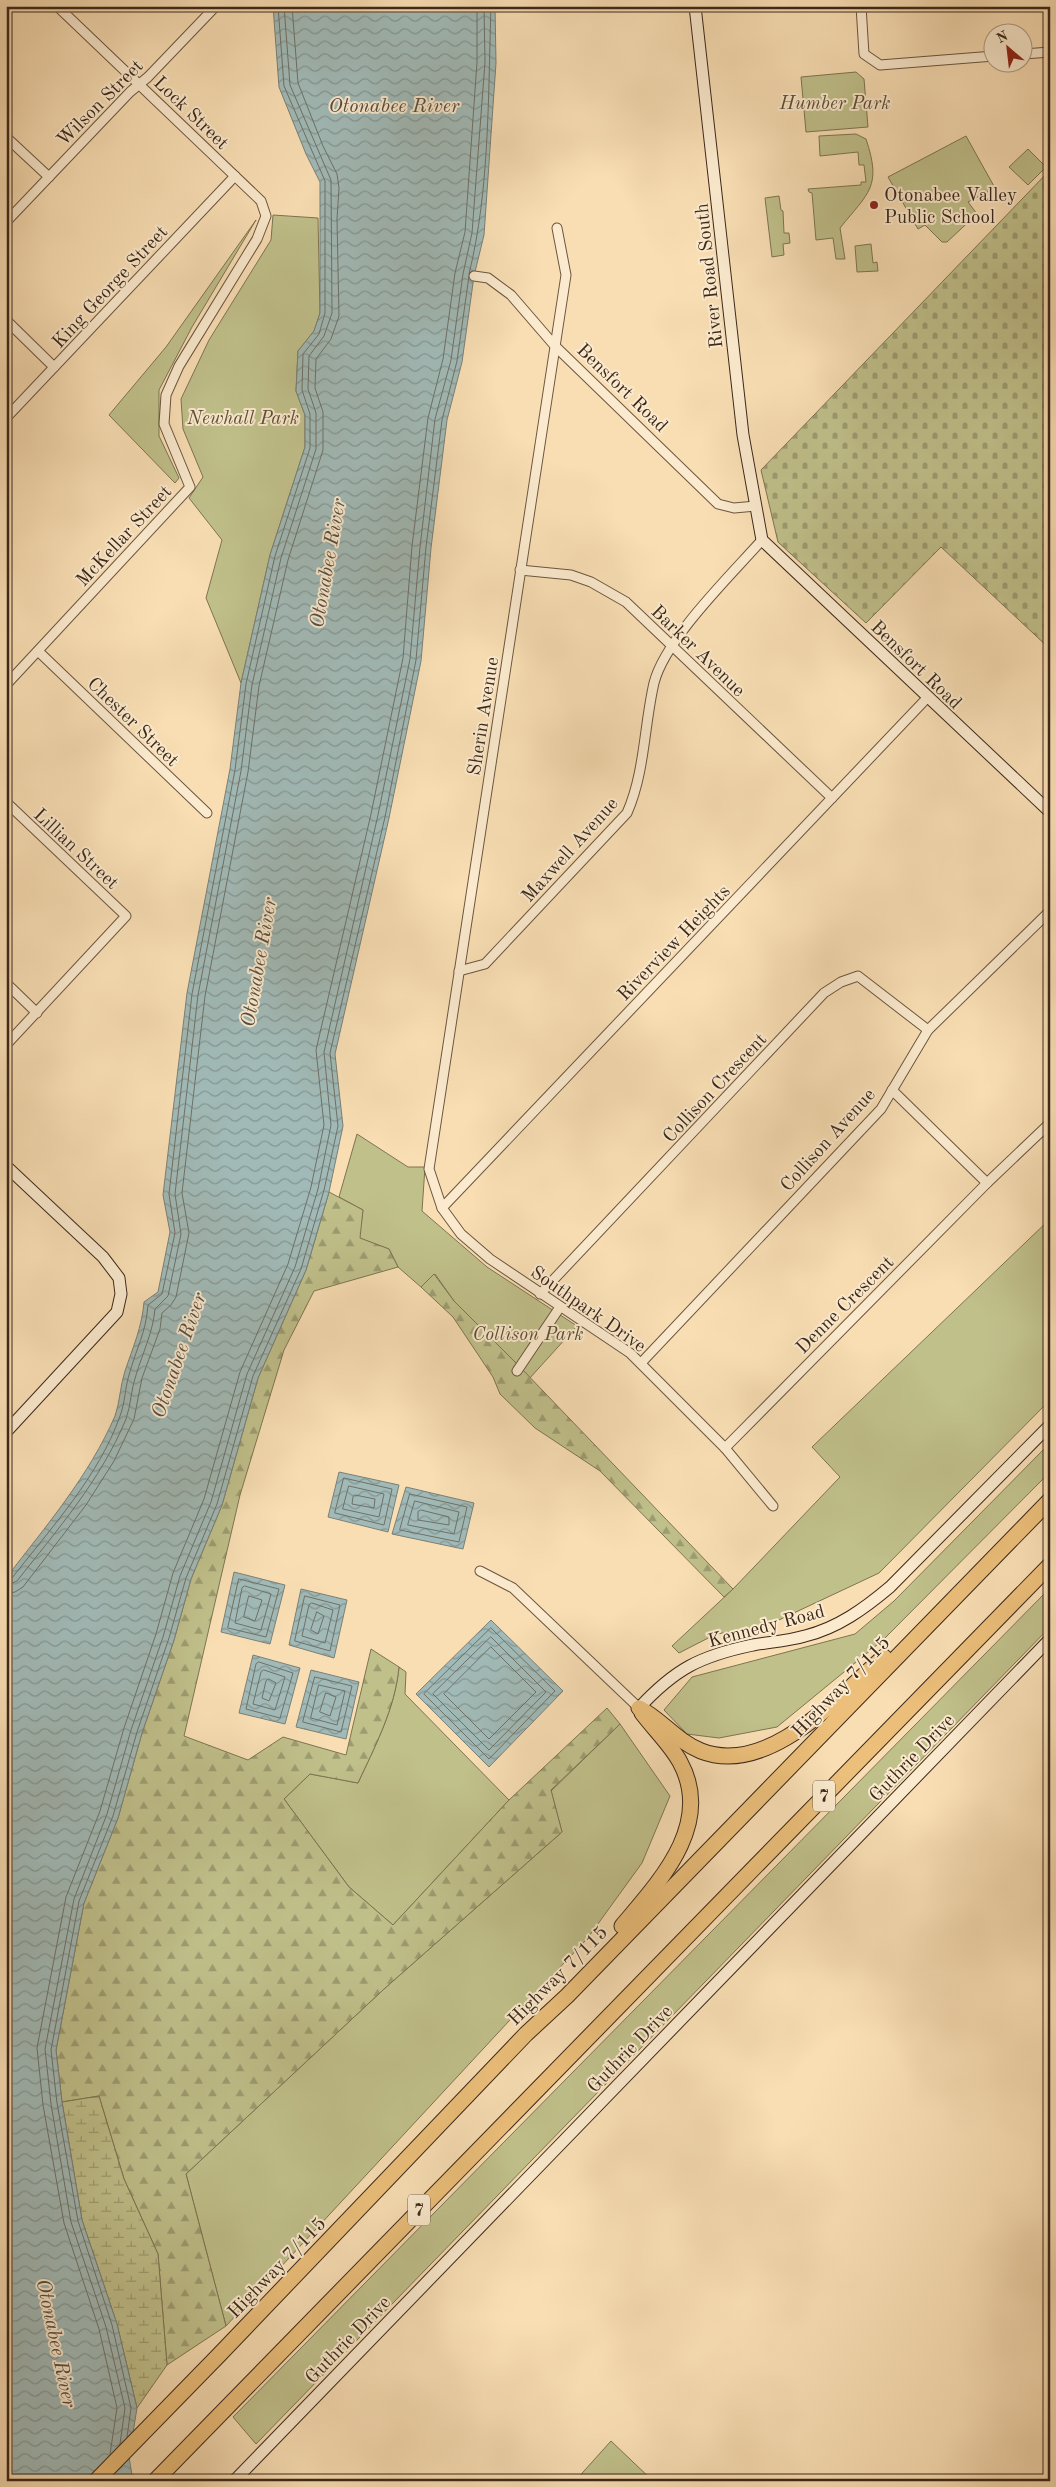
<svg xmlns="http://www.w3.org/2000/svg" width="1056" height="2487" font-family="'Old Standard TT',serif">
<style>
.green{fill:#c0c08b;stroke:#7e7452}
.forest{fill:url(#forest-firs);stroke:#7e7452}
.wetland{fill:url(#wetland-marsh);stroke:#7e7452}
.cemetery{fill:url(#cemetery-stones);stroke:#7e7452}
.water{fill:url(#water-waves);stroke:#798078}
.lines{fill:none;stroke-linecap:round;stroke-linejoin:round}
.shore{stroke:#6e7168;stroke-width:1}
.street-casing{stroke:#6b5640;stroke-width:11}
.secondary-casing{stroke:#3c281a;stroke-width:13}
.highway-casing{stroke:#3c281a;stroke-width:17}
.street{stroke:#fbeace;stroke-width:9}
.secondary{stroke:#fbeace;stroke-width:11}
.highway{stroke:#ecbf7a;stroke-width:15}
.poi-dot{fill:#8f2418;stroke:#fbeace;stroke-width:2}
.labels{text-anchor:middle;stroke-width:4;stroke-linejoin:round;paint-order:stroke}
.shield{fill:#fbeace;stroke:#756250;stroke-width:1}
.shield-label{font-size:18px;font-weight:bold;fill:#3c281a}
.street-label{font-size:19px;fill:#3c281a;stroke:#fbeace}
.park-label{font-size:19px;font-style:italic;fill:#5d4e36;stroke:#fbeace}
.poi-label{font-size:19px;fill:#3c281a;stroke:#fbeace;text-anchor:start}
.water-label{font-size:20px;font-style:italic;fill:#554c41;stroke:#fbeace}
</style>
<defs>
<pattern id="forest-firs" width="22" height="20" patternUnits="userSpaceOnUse" patternTransform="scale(1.25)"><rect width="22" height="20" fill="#c0c08b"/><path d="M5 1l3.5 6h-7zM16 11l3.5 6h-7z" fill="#9d9c71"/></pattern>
<pattern id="wetland-marsh" width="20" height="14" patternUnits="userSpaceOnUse" patternTransform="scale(1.25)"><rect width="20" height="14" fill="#c0c08b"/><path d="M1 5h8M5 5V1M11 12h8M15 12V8" fill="none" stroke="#9d9c71"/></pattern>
<pattern id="cemetery-stones" width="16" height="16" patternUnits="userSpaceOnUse" patternTransform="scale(1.25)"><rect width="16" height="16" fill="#c0c08b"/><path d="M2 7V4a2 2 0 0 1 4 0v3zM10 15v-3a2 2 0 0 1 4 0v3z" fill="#9d9c71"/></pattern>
<pattern id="water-waves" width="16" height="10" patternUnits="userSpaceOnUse" patternTransform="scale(1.25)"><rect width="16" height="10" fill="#a1bab7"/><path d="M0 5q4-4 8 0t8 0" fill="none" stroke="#849794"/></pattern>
</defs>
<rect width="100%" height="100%" fill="#f9deb4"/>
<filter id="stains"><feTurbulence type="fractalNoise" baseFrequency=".004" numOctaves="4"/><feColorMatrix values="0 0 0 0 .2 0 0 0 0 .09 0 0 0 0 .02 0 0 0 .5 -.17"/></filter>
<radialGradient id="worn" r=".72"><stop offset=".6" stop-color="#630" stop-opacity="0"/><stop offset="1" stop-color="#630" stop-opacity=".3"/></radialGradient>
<g class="green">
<polygon points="856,72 864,79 868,127 806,132 801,77"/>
<path d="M856,134L866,139C882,187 869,192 840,228L845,259H836L833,238L816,240L812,193L809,192L808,189L861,185V182H866L864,165H859L858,152L820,156L819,136Z"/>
<polygon points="966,136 995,188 968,202 977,214 947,242 942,242 925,225 918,229 888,177"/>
<polygon points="1028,149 1046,167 1028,185 1009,167"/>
<polygon points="779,196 781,210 783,211 784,233 789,233 790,243 783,244 784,255 772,257 765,198"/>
<polygon points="273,215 318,218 320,313 314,331 298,351 296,391 305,415 305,447 270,555 241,683 206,598 222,540 189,498 203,477 183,429 181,399 209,340 271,240"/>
<polygon points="256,220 192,327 159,390 159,436 179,478 175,483 109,415 166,347"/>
<polygon points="871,244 873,263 877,262 878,271 857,272 855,246"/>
<polygon points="357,1134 408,1167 425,1167 422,1211 487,1267 577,1326 529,1379 454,1301 435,1274 421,1287 398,1267 389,1249 359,1238 363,1210 339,1197"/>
<polygon points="1050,1219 1050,1400 879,1573 764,1627 716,1634 679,1653 672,1646 733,1589 840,1477 812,1447"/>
<polygon points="1050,1443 1050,1472 883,1640 777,1727 719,1738 687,1734 664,1710 692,1677 855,1634 894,1601"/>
<polygon points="1050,1588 1050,1627 256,2444 233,2417"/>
<path d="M399,1667L406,1672L405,1694L509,1800L393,1925L349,1887L284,1799L310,1774L358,1783C375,1746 395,1709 399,1667Z"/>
<polygon points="620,1724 670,1796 642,1863 587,1939 522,2007 226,2326 186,2174 384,1989 562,1832 551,1791"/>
<polygon points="611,2441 653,2481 575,2481"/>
</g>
<g class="forest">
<path d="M329,1192L363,1210L360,1238L389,1249L398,1267L314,1291L284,1350L240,1495L184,1736L248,1760L283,1737L346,1755L371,1649L399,1667C395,1709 375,1746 358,1783L310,1774L284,1799L349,1887L393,1925L509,1800L607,1708L620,1724L551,1790L562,1832L384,1989L186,2174L226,2326L167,2365L158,2254L124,2179L99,2096L62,2102L56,2050L84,1903L118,1818L142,1733L174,1640L191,1579L222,1505L258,1378L306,1270Z"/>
<polygon points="434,1274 454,1301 521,1368 733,1589 724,1597 600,1471 535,1428 500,1394 493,1377 453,1317 421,1287"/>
</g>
<polygon class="wetland" points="99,2096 124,2179 158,2254 167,2365 137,2408 117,2324 82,2220 62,2102"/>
<polygon class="cemetery" points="1050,170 1050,649 941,547 866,623 778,542 761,470"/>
<g class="water">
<path d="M273,6H495L496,63L484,235L474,276L462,362L447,420L431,548L421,661L389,818L335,1054L343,1126L329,1192L306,1270L258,1378L222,1505L191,1579L174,1640L142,1733L118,1818L84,1903L56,2050L62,2102L82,2220L117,2324L137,2408L129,2457L133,2481H6V1578C46,1526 89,1476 115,1416C120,1402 120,1386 125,1371C133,1347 142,1327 144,1302L158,1292L170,1232L163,1195L187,993L230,769L241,683L270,555L305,447V415L296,391L298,351L314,331L320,313V182L306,154L279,87Z"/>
<polygon points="339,1472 399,1485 388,1532 328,1517"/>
<polygon points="406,1487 474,1503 463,1549 392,1534"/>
<polygon points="234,1572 285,1585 270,1644 221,1632"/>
<polygon points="301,1589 347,1600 334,1658 289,1645"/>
<polygon points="491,1620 563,1691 489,1767 416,1694"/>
<polygon points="253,1655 300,1668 285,1724 239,1713"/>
<polygon points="311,1670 359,1682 346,1739 296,1727"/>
</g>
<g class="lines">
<g class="shore">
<path d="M469,274C490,189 488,94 491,6"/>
<polygon points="344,1478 392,1489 384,1525 335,1513"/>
<polygon points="349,1486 384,1494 379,1517 343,1509"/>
<polygon points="410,1494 467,1507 459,1542 400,1530"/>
<polygon points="355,1495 375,1499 374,1508 352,1504 353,1497"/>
<polygon points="415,1501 459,1512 454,1534 408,1525"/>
<polygon points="421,1510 449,1517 449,1525 418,1520 418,1512"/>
<polygon points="239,1579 279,1589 266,1637 228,1628"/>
<path d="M6,1580L12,1578C51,1528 99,1476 120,1416C125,1403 125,1388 129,1375C136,1349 146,1333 148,1305L162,1294L175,1233L169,1194L192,994L235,770L246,684L275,556L310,448V414L302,390L303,354L319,334L325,313V181L284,86L278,6"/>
<path d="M6,1586L17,1581C57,1530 101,1480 126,1419C131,1405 131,1389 136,1375C143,1352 153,1332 155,1309L168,1296L181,1234L175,1194L198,995L241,771L252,685L281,558L316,449V413L308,389L309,356L324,336L332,313L331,180L290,85L284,6"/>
<polygon points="245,1586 271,1594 261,1630 235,1623 242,1588"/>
<polyline points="6,1594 15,1592 23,1587 86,1505 114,1461 134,1419 142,1378 160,1329 162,1313 171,1305 176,1297 189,1233 182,1193 205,996 248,772 259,686 288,560 323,450 323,412 315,388 316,359 331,339 339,316 337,219 339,188 337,174 323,146 298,83 292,6"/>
<polygon points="249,1596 262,1600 255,1621 244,1617"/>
<polygon points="305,1596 340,1605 330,1651 295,1641"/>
<polygon points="312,1603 333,1610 325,1643 302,1636 309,1605"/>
<polygon points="317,1612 324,1616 318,1634 311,1630"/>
<polygon points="491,1628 555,1691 489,1759 424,1694"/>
<polygon points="491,1637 546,1692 489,1750 433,1694"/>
<polygon points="491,1647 536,1692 489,1739 444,1694"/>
<polygon points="259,1662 293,1673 280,1718 246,1709 256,1664"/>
<polygon points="264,1670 285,1677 275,1710 253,1704 261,1672"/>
<polygon points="315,1677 352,1686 341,1732 303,1722"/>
<polygon points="269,1679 276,1683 269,1701 262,1698 266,1681"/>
<polygon points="319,1685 345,1691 337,1725 311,1718"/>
<polygon points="326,1693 336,1697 330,1716 320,1712"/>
<polyline points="127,2437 131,2408 112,2325 78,2221 57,2103 51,2050 79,1901 113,1816 137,1732 169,1638 186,1578 217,1504 253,1376 301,1269 324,1190 338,1126 330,1053 385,817 416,660 426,547 442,420 457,361 469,276"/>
<polyline points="120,2444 125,2408 106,2327 71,2222 51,2104 45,2049 74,1899 107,1814 131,1730 163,1637 180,1576 211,1502 247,1374 295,1267 318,1189 331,1125 324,1052 378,815 410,659 420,547 435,419 451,360 463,274 472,233 485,62 484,6"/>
<polyline points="110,2454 117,2408 99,2329 64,2223 43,2105 37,2048 66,1897 100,1811 124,1728 156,1634 173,1573 204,1499 240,1372 288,1264 311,1187 324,1125 316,1050 371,814 403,658 412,546 428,418 443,359 455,273 465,232 477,62 477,6"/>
</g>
<g class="street-casing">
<g id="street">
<polyline points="861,6 864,54 880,65 994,56"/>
<polyline points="1024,54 1050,52"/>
<polyline points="6,137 49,177"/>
<polyline points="6,222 130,92 148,77 216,6"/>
<polyline points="557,228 566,275 429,1169 442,1208 461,1234 490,1259 630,1353 725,1448 773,1506"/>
<polyline points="474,276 488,278 511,295 555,346 718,504 734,508 756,506"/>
<polyline points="6,320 54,367"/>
<polyline points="6,418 235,176"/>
<polyline points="520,570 571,575 591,582 626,602 832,798"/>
<polyline points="38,651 207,813"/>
<polyline points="6,685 190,487 164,424 166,395 179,366 257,239 266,216 261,201 57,6"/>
<polyline points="6,802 126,916 6,1045"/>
<path d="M459,971L485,964L627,813C645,772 644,726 654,683C665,639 731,575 762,540"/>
<polyline points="6,983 37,1013"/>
<polyline points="892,1090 987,1183"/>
<polyline points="442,1208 927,698"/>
<polyline points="540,1294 824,993 841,982 858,976 928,1030"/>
<polyline points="641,1363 881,1109 928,1030 1050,911"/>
<polyline points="517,1371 560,1307"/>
<polyline points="725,1448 987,1183 1050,1123"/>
<polyline points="480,1571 513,1588 639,1708"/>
</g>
</g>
<g class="secondary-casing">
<g id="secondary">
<polyline points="695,6 743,435 762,540 1050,812"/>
<polyline points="6,1166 103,1257 119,1278 121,1294 117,1312 6,1432"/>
<path d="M639,1708C675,1669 700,1656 753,1645C770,1642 788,1641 805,1636C838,1628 865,1608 890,1587L1050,1425"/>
<polyline points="234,2481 1050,1639"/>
</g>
</g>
<g class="highway-casing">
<g id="highway">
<path d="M639,1708C662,1720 676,1741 701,1751C768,1777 839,1696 884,1657"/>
<path d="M622,1926C660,1881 714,1824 680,1762C671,1745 654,1729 642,1713"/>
<polyline points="96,2481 220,2354 526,2034 567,1996 1050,1500"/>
<polyline points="155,2481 1050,1565"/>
</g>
</g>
<use href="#street" class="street"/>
<use href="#secondary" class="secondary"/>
<use href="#highway" class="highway"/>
</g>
<circle class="poi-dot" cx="874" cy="205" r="5"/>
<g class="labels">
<g class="shield">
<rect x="813" y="1780.5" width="22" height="31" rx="4"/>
<rect x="408" y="2194.5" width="22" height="31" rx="4"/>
</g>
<g class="shield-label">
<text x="824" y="1802">7</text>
<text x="419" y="2216">7</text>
</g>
<g class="street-label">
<text transform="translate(99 102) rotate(-45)" y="7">Wilson Street</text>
<text transform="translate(192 112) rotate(44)" y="7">Lock Street</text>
<text transform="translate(708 276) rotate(-96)" y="7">River Road South</text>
<text transform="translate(109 286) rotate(-47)" y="7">King George Street</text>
<text transform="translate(623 387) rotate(44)" y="7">Bensfort Road</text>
<text transform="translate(123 535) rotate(-47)" y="7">McKellar Street</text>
<text transform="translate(699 650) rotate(44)" y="7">Barker Avenue</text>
<text transform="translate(917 664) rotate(44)" y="7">Bensfort Road</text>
<text transform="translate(482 716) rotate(-81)" y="7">Sherin Avenue</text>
<text transform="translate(134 721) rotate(44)" y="7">Chester Street</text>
<text transform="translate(77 848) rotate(43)" y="7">Lillian Street</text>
<text transform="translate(569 849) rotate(-48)" y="7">Maxwell Avenue</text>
<text transform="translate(673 942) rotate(-46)" y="7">Riverview Heights</text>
<text transform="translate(714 1087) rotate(-47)" y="7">Collison Crescent</text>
<text transform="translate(827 1139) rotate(-48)" y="7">Collison Avenue</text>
<text transform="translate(844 1304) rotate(-45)" y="7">Denne Crescent</text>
<text transform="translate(589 1308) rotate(35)" y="7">Southpark Drive</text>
<text transform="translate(766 1625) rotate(-15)" y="7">Kennedy Road</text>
<text transform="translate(840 1686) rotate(-46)" y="7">Highway 7/115</text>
<text transform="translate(911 1757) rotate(-46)" y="7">Guthrie Drive</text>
<text transform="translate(557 1975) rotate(-45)" y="7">Highway 7/115</text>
<text transform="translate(629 2048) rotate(-46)" y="7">Guthrie Drive</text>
<text transform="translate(276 2267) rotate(-46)" y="7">Highway 7/115</text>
<text transform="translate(347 2339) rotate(-46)" y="7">Guthrie Drive</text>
</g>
<g class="park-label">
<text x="835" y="109">Humber Park</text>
<text x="243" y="424">Newhall Park</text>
<text x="528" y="1340">Collison Park</text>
</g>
<g class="poi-label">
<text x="884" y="201">Otonabee Valley<tspan x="884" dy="22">Public School</tspan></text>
</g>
<g class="water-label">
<text x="394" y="112">Otonabee River</text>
<text transform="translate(327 563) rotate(-80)" y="7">Otonabee River</text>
<text transform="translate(258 962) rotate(-80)" y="7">Otonabee River</text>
<text transform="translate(178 1355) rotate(-71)" y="7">Otonabee River</text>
<text transform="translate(57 2343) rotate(78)" y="7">Otonabee River</text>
</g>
</g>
<rect width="1056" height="2487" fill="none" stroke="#f9deb4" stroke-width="25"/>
<rect x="8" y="8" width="1041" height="2472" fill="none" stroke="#3c281a" stroke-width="2.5"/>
<rect x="12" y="12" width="1031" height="2462" fill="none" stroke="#3c281a"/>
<g transform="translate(1008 48) rotate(332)"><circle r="24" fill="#fbeace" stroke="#af9c86"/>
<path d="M0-4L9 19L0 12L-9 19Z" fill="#8f2418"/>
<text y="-8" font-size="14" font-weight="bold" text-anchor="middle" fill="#3c281a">N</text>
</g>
<rect width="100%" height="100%" filter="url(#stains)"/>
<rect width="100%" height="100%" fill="url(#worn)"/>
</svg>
